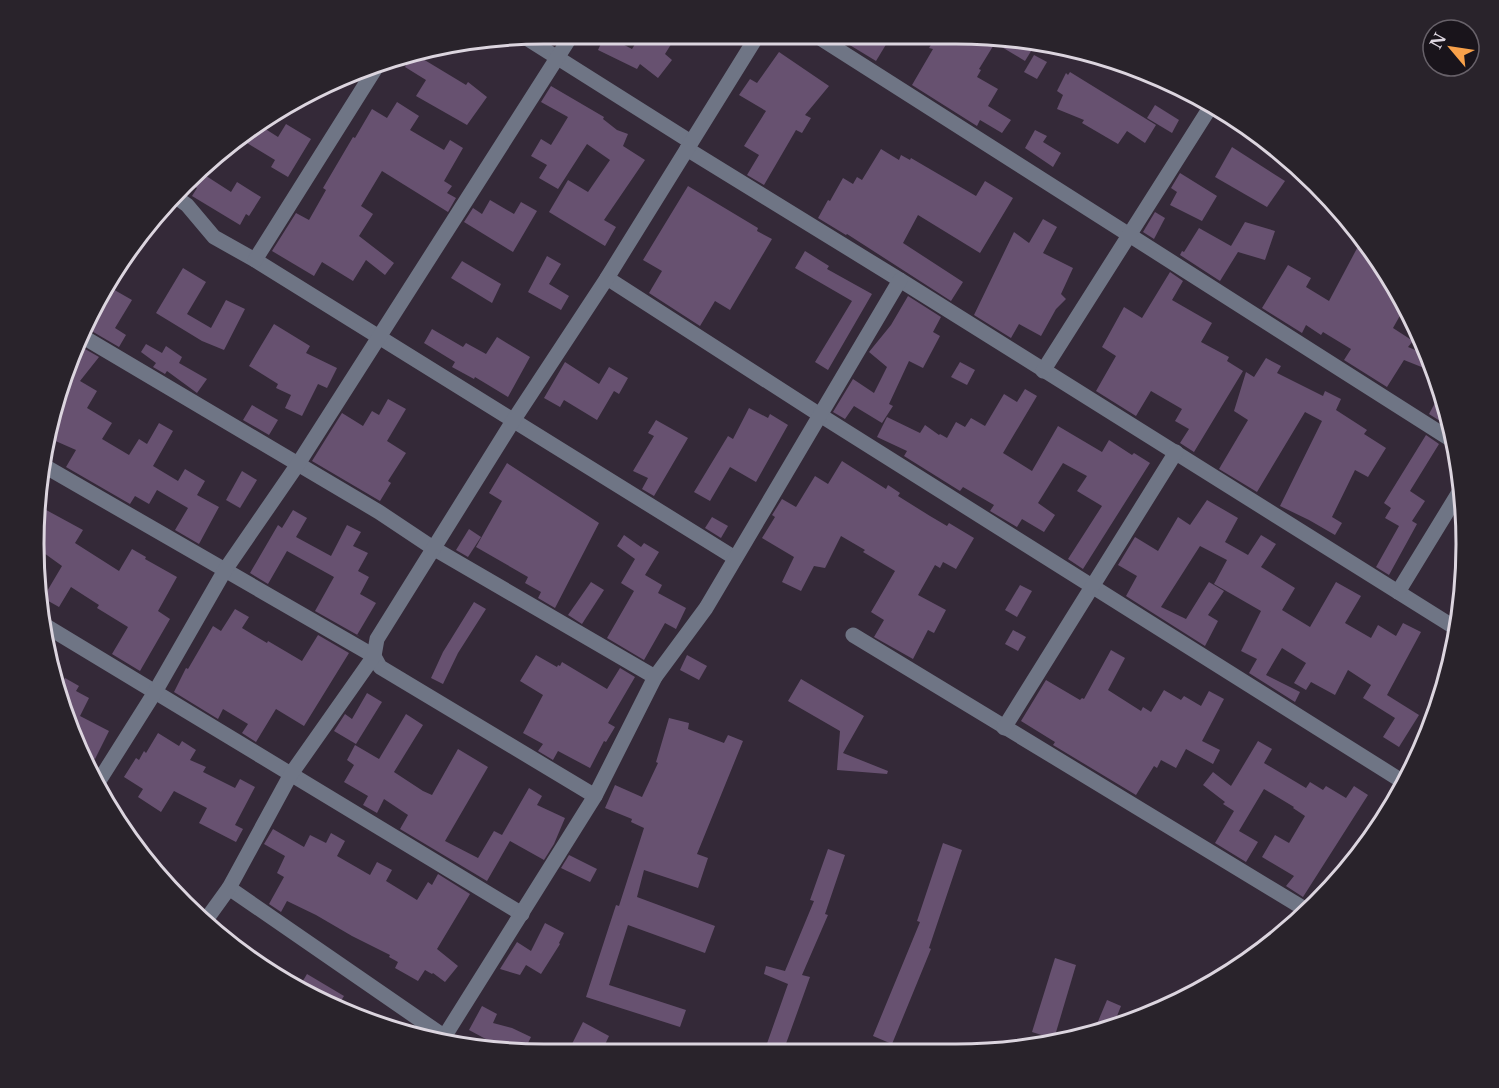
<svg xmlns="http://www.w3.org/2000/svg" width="1499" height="1088" font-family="'Libre Baskerville',serif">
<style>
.building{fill:#675170}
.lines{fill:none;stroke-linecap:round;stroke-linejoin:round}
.minor{stroke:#6f7585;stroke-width:15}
.rim{fill:none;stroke:#dcd5df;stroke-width:3}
</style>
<rect width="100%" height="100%" fill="#342938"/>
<g class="building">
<polygon points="642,33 678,33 665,54 672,60 658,78 640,64 637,69 598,50 605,35 632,49"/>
<polygon points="830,33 893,33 876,61"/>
<polygon points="938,33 955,33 1023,42 1033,48 1025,61 995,43 979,69 981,70 977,77 998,89 988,106 1011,120 1002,133 980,120 977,126 912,85 933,49 929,48"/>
<polygon points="779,52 829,86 805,115 811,118 802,133 796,130 764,185 747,175 759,155 744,146 766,111 739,95 750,79 757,83"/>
<polygon points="413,53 466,85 468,82 487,97 467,125 416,96 426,80 405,67"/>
<polygon points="1034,55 1047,62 1037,79 1024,72"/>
<polygon points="1070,72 1156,125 1145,143 1127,131 1118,144 1082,123 1084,120 1057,109 1063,95 1057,91 1066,73 1068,75"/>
<polygon points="551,86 604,117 603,119 617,130 628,134 623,146 645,160 604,220 616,227 605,246 549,212 568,180 588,192 610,160 587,144 558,189 539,178 547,165 531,156 541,139 551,145 568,117 541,102"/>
<polygon points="397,102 419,116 410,130 444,150 450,140 463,148 444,181 452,186 447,193 456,198 448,212 382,171 361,206 373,214 359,236 394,263 385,275 366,260 353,281 322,262 314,276 272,251 296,213 309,220 326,190 323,188 353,137 355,138 372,109 387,118"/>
<polygon points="1155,105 1179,120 1172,133 1147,118"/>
<polygon points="256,123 278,137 286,124 311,139 288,177 271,167 275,160 247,143 248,141 241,136"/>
<polygon points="1035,130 1047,136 1043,142 1061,153 1053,167 1025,148"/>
<polygon points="1232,147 1285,181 1267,207 1215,177"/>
<polygon points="881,149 899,160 901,155 910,160 911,158 976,196 985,181 1013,198 980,253 918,215 903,243 963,282 951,301 847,234 846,235 818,218 828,200 830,201 843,178 853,184 857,177 862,180"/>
<polygon points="200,172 231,192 237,182 261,197 249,216 246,214 240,225 192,196 197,188 188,183"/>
<polygon points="1180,173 1217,196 1202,221 1170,205 1177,192 1171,188"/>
<polygon points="688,186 758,228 757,231 772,239 730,310 715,301 700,326 649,293 662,271 643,260"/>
<polygon points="490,200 514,214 521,202 537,211 513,252 464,222 473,208 482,214"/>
<polygon points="1155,212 1165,218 1154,239 1143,232"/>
<polygon points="1043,219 1057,227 1043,253 1073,268 1061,294 1066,299 1056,309 1041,336 1019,324 1011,338 974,315 1014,232 1029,243"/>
<polygon points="1245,222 1275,231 1265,260 1238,252 1220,281 1180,255 1182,251 1184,252 1199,228 1231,246"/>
<polygon points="1363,237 1400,297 1396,309 1402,312 1393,328 1413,341 1408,347 1427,355 1434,372 1404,360 1387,387 1344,360 1351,349 1323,332 1321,335 1306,325 1302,333 1262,308 1288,265 1311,278 1306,287 1329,301"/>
<polygon points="805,251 829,266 827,269 872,294 828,370 815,362 852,301 795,268"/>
<polygon points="547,256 561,264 549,284 569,296 561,310 528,292"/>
<polygon points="462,261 501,284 492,303 451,278"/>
<polygon points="183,268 206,282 187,314 211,328 226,300 245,309 224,350 202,341 156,313"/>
<polygon points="1170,272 1183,281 1172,300 1212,323 1201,342 1229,357 1227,361 1243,371 1194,452 1180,443 1189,429 1175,421 1182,409 1151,391 1136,416 1096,391 1116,356 1102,347 1124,307 1142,318"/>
<polygon points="111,288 132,300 115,328 126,335 119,347 83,326 86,318 93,307 98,310"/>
<polygon points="908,296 941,317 933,332 940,336 923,368 909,361 889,404 893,406 882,423 854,406 845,419 833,412 853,379 874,393 887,367 869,352 891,325"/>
<polygon points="274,324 310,346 306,353 337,368 327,388 318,384 302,416 285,408 291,395 276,388 278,384 249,366"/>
<polygon points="432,329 463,347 466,343 486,354 497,337 530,357 508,397 475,377 474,379 452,367 455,362 424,343"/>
<polygon points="146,344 162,353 166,346 182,357 179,363 207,379 197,393 167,371 165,374 153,367 156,363 141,352"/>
<polygon points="85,349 99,357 80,381 97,391 87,408 112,423 102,439 129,455 139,439 147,444 159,423 173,431 153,466 178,481 185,469 205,481 197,495 219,507 199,544 175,530 188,508 157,490 149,504 135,496 130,504 66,467 76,450 51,439 63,411 58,408 71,366"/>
<polygon points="1266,358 1281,366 1277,373 1323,396 1325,391 1341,399 1336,410 1367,430 1364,434 1386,448 1368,477 1355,470 1332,517 1342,523 1335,535 1309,520 1280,506 1322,421 1305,412 1257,492 1219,469 1248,420 1234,411 1246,372 1254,377"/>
<polygon points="565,362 599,384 609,367 628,378 619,394 614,391 597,420 564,400 560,407 544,398"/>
<polygon points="960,362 975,370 967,385 951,377"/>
<polygon points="1025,389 1037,396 1003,453 1032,471 1058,426 1102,452 1109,440 1132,455 1134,453 1150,463 1083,569 1068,559 1102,506 1077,491 1087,476 1063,463 1038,503 1055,515 1044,532 1022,519 1017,527 990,511 994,505 963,487 960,491 904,456 907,451 877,437 887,417 920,433 925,425 939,435 940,434 947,438 956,422 965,427 971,418 985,426 1004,394 1017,402"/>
<polygon points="1441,392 1448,411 1451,428 1429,414"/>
<polygon points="388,399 406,409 387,441 406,453 388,481 391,483 380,501 312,461 342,413 363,426 372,411 379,415"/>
<polygon points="252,405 278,420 269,435 243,420"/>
<polygon points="749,408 768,418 770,414 788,425 756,482 730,467 710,501 694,492 728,436 733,439"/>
<polygon points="656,420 688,438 654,496 642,489 648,478 633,471 654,436 648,433"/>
<polygon points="1426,435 1439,444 1410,491 1425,501 1412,521 1417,524 1389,575 1376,567 1399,526 1385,518 1391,508 1384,503"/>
<polygon points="842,461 886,489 888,485 900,493 898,496 930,516 947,526 949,523 974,538 956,569 943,562 940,568 935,565 918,595 946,610 934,633 928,630 913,659 874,637 884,620 871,612 895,571 863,552 865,550 841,536 825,568 814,566 801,591 782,582 794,557 762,538 775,517 772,515 782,499 796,507 815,476 828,484"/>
<polygon points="507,463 599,523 555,608 538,598 541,592 525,583 528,577 476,547 502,501 489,493"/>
<polygon points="242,471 257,480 240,508 226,500"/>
<polygon points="1207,500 1238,518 1225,542 1248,555 1261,535 1276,544 1261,567 1295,588 1282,610 1310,627 1336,582 1361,596 1345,623 1371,638 1378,625 1396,636 1403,623 1421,632 1387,695 1419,715 1399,747 1383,737 1395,718 1363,698 1371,685 1348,670 1335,695 1311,682 1306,690 1294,683 1306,663 1282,648 1266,675 1300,692 1295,702 1249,673 1257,659 1241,651 1261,611 1214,584 1227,560 1200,546 1161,607 1186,619 1209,582 1224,591 1208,615 1218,621 1205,646 1126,596 1137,576 1118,565 1135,537 1158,551 1178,517 1190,525"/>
<polygon points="37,505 83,530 75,543 119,571 132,549 146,557 145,559 177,577 158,611 170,619 140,671 112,654 128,627 97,608 99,605 71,587 59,607 43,598 62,566 37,548"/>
<polygon points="293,510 307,518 296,537 331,556 347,525 361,532 353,546 368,553 358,571 369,577 360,594 376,603 357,635 361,637 315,611 334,577 287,551 268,584 250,573 278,525 282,528"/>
<polygon points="712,517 728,526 721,538 705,528"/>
<polygon points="469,529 481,537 468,557 456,550"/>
<polygon points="624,535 641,547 644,543 659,552 645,575 662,585 658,593 686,608 676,629 665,623 644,660 607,638 634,591 621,583 635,559 617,546"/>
<polygon points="591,582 604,590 582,624 568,615"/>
<polygon points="1020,585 1032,591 1017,617 1005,610"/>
<polygon points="474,602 486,609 458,653 443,684 431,678 443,652"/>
<polygon points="235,609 249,617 242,628 267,643 268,641 302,661 318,635 349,653 304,726 276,709 256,742 242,733 248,724 223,709 218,719 174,692 186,668 188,669 213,626 221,631"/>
<polygon points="1013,630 1026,637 1018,651 1005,644"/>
<polygon points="1111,650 1125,658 1108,690 1141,711 1143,707 1151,712 1164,690 1181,700 1184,696 1201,706 1209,691 1224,699 1202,741 1220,750 1213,764 1186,749 1176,768 1161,760 1157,768 1154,766 1136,795 1053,745 1055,742 1021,721 1046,680 1080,700 1082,698 1084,699"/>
<polygon points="536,655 557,667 558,665 560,666 562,662 607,689 620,668 635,677 608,723 615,727 606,742 604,741 590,768 558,751 553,760 538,751 543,744 523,733 543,695 520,681"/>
<polygon points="687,655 707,666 699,680 680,670"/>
<polygon points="65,678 79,686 76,691 89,698 80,716 109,731 95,759 88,756 85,762 72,740 58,689"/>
<polygon points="801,679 864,716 843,753 888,771 887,774 837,770 840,731 788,701"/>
<polygon points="367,693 382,702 356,744 334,731 345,714 352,719"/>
<polygon points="406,714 423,725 394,772 423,791 432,795 458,749 488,767 445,841 478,858 494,831 502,835 529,788 542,796 537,805 565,818 554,844 544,860 510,841 487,881 400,829 408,815 384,799 377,813 363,805 368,796 344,782 354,765 347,760 355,745 379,759"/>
<polygon points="669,718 689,723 688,729 724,743 728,735 743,741 697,854 708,858 698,888 644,870 637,897 715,926 705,953 628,925 609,985 686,1010 680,1027 586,997 616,905 619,906 644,828 631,822 632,819 605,808 615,785 642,797 658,763 656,762"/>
<polygon points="158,733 179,746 182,741 196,750 190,760 206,767 203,772 235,788 240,779 255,787 235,825 243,829 236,842 199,823 207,808 174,791 161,812 138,797 143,789 124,777 136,758 139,760 144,751 146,753"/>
<polygon points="1258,741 1272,749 1264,763 1306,788 1310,782 1323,790 1326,786 1346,798 1354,786 1368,795 1303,897 1286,886 1294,876 1262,857 1275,835 1289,843 1305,816 1293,808 1294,807 1264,789 1239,831 1258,842 1246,862 1215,843 1234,811 1223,804 1225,802 1203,785 1213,772 1231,786"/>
<polygon points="273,829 304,847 310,835 326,843 331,833 345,841 337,856 370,875 377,862 392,870 386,881 417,900 428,882 432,885 438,874 470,894 437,949 458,966 445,982 433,973 432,974 425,970 418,981 395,968 398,962 389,957 390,955 352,936 316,915 287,901 281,912 269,904 284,877 277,873 285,856 264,844"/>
<polygon points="943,843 962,850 929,948 931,949 892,1044 873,1036 920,922 917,921"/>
<polygon points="828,849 845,855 825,914 828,915 802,975 810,977 783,1052 764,1052 788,984 764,974 766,966 785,971 814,901 810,900"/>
<polygon points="569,855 597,869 590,882 561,868"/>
<polygon points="545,923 564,933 559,943 560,944 541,974 526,965 520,975 500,969 517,942 531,951"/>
<polygon points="1055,958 1076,965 1054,1039 1032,1032"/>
<polygon points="307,974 344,996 336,1009 318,1002 298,989"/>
<polygon points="1107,1000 1121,1006 1113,1026 1094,1031"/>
<polygon points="482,1006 497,1014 493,1023 512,1028 531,1037 524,1051 495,1044 469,1030"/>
<polygon points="583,1022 609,1036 601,1053 567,1054"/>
</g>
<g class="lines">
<g class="minor">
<polyline points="812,33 1453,441"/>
<polyline points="523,36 691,142"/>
<polyline points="1222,111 1248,128"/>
<polyline points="687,149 900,280 1457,629"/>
<polyline points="173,195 187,205 214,237 255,260 735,558"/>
<polyline points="255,260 377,66"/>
<polyline points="607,278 820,415 1405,783"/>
<polyline points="80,335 379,512 433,548 655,677"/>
<polyline points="1043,371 1211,106"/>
<polyline points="41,464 374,656 380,667 595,796"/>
<polyline points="1398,592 1461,489"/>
<polyline points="41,623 522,914"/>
<polyline points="853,635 1308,911"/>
<polyline points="1004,728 1176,452"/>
<polyline points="97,784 155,692 225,570 298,464 573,33"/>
<polyline points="229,888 445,1037"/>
<polyline points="203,924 229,888 291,774 374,656 377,639 513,421 607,278 759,33"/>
<polyline points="441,1042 595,796 655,677 706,608 900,280"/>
</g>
</g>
<path d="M0 0H1499V1088H0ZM544 44H956A500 500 0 0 1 1456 544V544A500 500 0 0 1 956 1044H544A500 500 0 0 1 44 544V544A500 500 0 0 1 544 44Z" fill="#29232b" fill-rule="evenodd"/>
<path class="rim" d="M544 44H956A500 500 0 0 1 1456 544V544A500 500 0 0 1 956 1044H544A500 500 0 0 1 44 544V544A500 500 0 0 1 544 44Z"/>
<g transform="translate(1451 48) rotate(299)"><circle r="28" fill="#19141b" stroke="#676169" stroke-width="1.5"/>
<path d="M0-4.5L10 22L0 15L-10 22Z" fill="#f8a14a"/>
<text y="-9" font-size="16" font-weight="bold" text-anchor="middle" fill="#dcd5df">N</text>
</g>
</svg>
